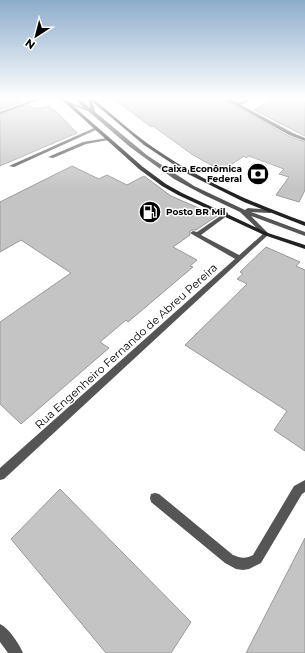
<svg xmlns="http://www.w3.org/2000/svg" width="305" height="653" font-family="Montserrat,sans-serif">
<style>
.building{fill:#c4c4c4;stroke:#999}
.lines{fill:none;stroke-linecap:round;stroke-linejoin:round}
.lane{fill:#555;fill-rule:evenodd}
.street{fill:#555;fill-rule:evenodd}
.secondary{fill:#222;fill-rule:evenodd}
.labels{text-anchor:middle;stroke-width:3;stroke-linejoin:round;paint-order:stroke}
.far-poi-label{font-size:9px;font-weight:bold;fill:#000;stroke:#fff;text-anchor:end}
.street-label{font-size:11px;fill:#000;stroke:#fff}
</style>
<rect width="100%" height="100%" fill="#fff"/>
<g class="building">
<polygon points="0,98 12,98 22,102 0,110"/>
<polygon points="113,98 222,98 288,136 305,142 305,190 299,202 276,195 289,177 279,174 284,169 249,156 246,158 244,156 222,171 193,155 153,126 151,127"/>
<polygon points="275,98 305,98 305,136 254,110"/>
<polygon points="28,105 36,109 49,106 53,110 55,110 77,133 0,166 0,115"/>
<polygon points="72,166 99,179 107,175 127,185 144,176 171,196 217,216 196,230 192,230 189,232 190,235 173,247 197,260 190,266 193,267 128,322 126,320 100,342 109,348 21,424 0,404 0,322 71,273 21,240 0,252 0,202"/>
<polygon points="266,247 300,262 296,266 305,270 305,451 274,430 287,411 185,345 247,284 237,279 243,274 240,272"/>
<polygon points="60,489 191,622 171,653 106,653 11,539"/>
<polygon points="305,538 305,653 246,653"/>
</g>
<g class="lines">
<g class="lane">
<polygon points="74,98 78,98 90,108 88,98 92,98 95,112 148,156 194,186 245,210 248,208 272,210 273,211 270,213 251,212 305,232 305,236 251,216 269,234 268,235 264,235 240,212 204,195 174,179 130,147 88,111 64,102 67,101 84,108"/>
<polygon points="94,128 98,129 14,167 9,166"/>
<polygon points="107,138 109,138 109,140 86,144 53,158 48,157 83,142"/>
<polygon points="226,212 228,213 228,215 201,235 241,256 241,260 237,260 190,233 193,231 197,232"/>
<path d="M305,480V492L302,494L261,563L249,569L243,570L236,569L225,563L151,502L150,498L151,494L155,493L159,494L233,555C240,558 246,559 253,555L294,486Z"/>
</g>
<g class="street">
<polygon points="38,98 44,98 0,114 0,112"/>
<polygon points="223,98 228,98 238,103 249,98 254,98 241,105 293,133 305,138 305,141 289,135"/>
<polygon points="266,232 268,233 268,235 4,479 0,480 0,468 264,233"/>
<path d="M0,624C9,628 19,644 23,653H8L0,642Z"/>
</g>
<g class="secondary">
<polygon points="60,98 64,98 143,167 166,184 182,193 268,233 305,245 305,249 264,235 178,195 162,186 139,169"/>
<path d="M88,98H92C113,115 132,133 154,148C200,180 252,203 305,222V226L244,202L188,174L144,145Z"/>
</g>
</g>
<linearGradient id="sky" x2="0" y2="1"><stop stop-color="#8cadcc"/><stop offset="0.52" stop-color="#fff"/><stop offset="1" stop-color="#fff" stop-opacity="0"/></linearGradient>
<rect width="305" height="189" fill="url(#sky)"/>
<defs>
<g id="bank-disc" transform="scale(1.15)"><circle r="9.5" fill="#000" stroke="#fff"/><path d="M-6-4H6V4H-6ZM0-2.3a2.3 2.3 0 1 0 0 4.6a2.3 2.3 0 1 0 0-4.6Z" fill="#fff"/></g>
<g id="fuel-disc" transform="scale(1.15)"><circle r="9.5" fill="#000" stroke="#fff"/><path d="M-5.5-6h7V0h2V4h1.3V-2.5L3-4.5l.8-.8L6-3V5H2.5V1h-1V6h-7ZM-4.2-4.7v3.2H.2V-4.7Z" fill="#fff"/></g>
</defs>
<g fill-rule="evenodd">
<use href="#bank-disc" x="258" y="174"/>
<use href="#fuel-disc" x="150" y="212"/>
</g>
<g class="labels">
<g class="far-poi-label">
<text x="242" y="172">Caixa Econômica<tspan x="242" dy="10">Federal</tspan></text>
<text x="166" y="215" text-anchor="start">Posto BR Mil</text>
</g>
<g class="street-label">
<text transform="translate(126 346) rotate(-42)" y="4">Rua Engenheiro Fernando de Abreu Pereira</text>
</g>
</g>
<g transform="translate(36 36) rotate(216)" stroke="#ffffff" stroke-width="3" paint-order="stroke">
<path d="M0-3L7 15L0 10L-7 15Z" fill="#000000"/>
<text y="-6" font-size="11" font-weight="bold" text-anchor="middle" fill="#000000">N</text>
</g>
</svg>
